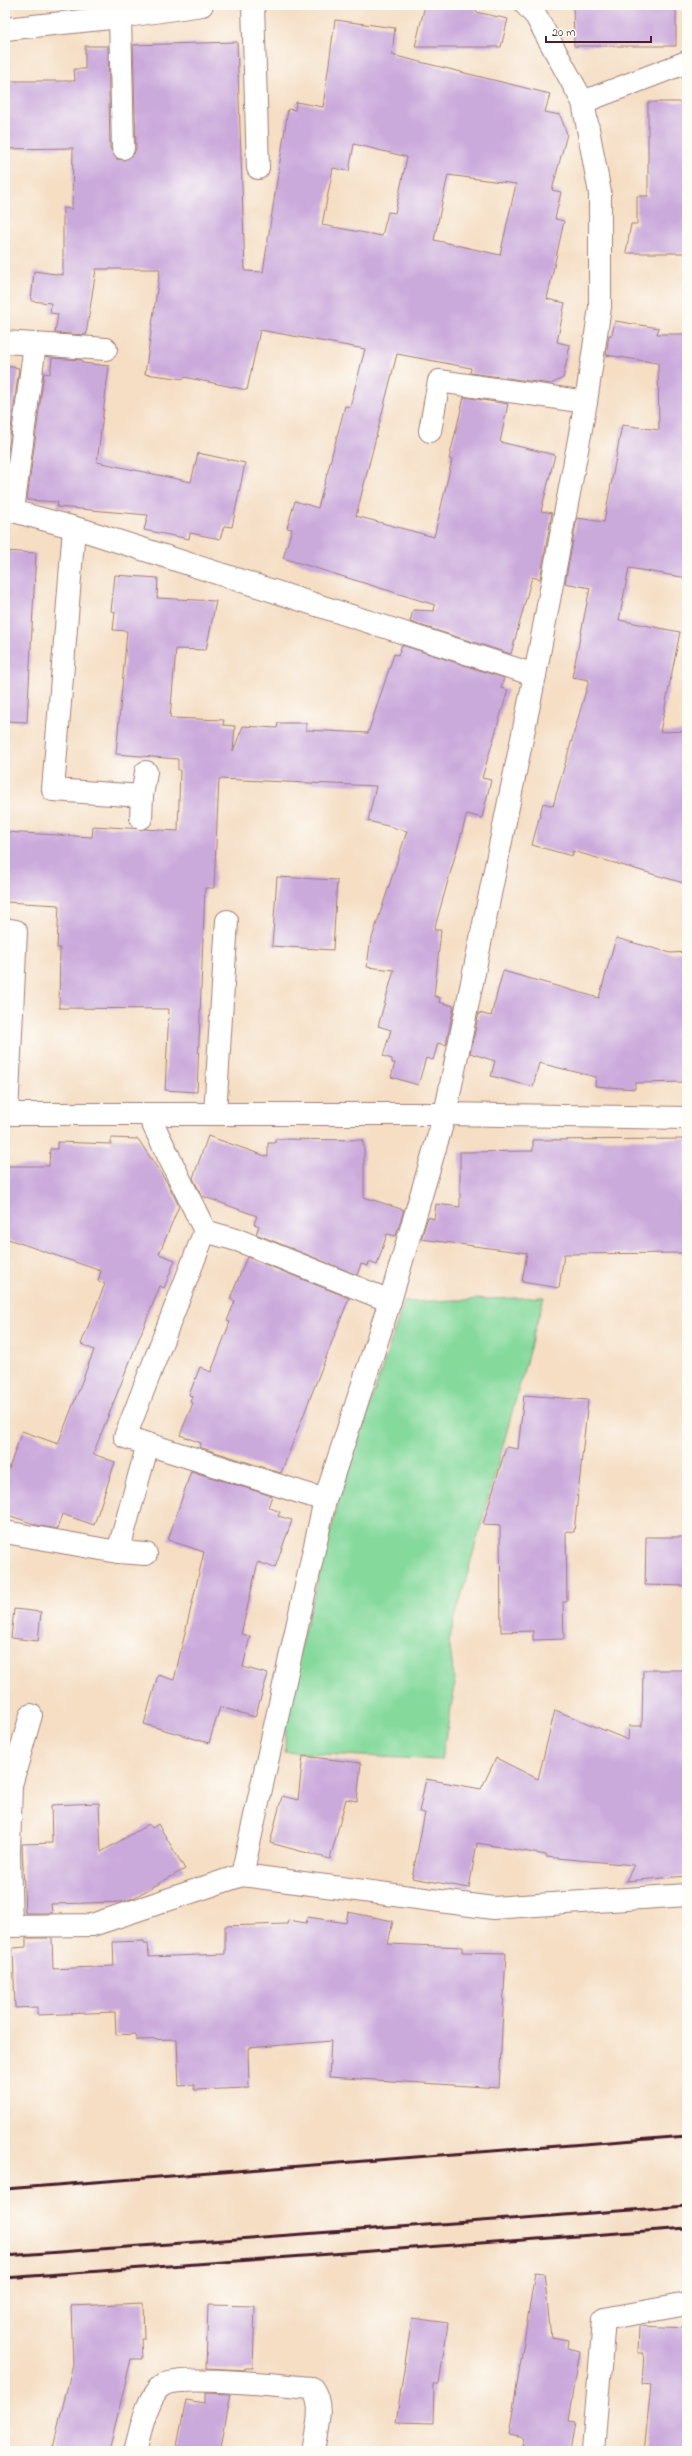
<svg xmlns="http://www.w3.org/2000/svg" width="692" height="2456" font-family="'Indie Flower',sans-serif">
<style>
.green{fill:#84d99b;stroke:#677c63}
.building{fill:#caa9db;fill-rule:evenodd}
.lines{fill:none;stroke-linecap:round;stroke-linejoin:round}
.minor-casing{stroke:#a07e78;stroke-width:24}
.minor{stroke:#fff;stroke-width:22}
.rail{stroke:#4a1f2b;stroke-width:3}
</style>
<rect width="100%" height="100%" fill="#fdfcf7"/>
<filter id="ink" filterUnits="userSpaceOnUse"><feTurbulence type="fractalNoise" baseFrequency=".025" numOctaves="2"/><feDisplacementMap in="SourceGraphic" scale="8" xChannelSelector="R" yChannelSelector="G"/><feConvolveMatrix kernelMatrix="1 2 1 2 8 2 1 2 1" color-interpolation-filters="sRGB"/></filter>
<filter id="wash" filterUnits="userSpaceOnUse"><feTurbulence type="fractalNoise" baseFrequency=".012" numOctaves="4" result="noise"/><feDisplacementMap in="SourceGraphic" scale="16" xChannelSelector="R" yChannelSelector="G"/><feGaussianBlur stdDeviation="0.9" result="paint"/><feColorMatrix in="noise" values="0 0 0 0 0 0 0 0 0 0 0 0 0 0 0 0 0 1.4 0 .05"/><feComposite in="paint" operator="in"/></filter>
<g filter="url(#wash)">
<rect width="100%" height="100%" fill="#f5dec4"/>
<polygon class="green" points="544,1297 449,1640 455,1687 441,1760 285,1752 286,1701 337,1506 404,1302"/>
<g id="blocks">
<g class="building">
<polygon points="425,5 477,5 476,12 508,19 501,47 415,47"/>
<polygon points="573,5 676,5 676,46 574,46"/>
<path d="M335,20L395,28L392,55L550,94L545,112L560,115L567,134L552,190L561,192L555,219L564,221L547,299L565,303L557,342L570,345L563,378L551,384L470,373L471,368L397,354L356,516L434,537L452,460L449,459L464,397L508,404L500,442L555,455L541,511L552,513L540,579L532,577L511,654L410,622L413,610L434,611L435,605L283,558L292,529L287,528L295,501L318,508L345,406L350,407L365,349L260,330L247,390L184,377V379L145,374L160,269H96L86,335L55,333L58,314L50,313L51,303L31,301L34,271L63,275V208L72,209L73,148L5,149V81H75L74,69H85V46H108L110,148L117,159L124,160L134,154L136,148L133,45L237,42L245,271L263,272L288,109L295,110L296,102L323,107ZM354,144L407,157L395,213L388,212L382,236L322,225L333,168L349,171ZM448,175L516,184L500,255L434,240Z"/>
<polygon points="648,102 687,102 687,253 626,253 631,224 637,224 637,196 648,196"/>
<polygon points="615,321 659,328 657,334 687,334 687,578 629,568 619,620 680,632 660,732 687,731 687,884 573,851 572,856 532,845 543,803 553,806 589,680 572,677 590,588 565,583 577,518 604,522 622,425 659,430 658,363 606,355 609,335 612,335"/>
<polygon points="52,358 82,360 82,363 109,366 97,462 191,482 198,453 245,463 232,527 224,526 220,539 190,533 189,539 144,530 148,515 57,507 58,502 27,500 44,373 50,374"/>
<polygon points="5,366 19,368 5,475"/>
<polygon points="5,551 36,553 27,722 5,721"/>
<polygon points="115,575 158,578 157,598 216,601 206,650 176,649 170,718 224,720 223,725 235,726 233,751 243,726 277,728 278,723 306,723 306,730 368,733 394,654 398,655 402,645 504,678 501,688 508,690 482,778 491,780 482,818 467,814 434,930 441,930 434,996 440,998 439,1002 454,1006 446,1045 438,1043 433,1060 426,1058 418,1085 391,1077 395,1063 392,1063 392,1059 383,1056 391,1030 378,1026 394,970 367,967 370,944 407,831 368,821 376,786 219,779 214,888 205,888 197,1092 165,1090 169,1009 59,1008 60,948 57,948 59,905 5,902 5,832 92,837 93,826 178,831 180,770 178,770 178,759 116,754 127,631 113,630 115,612 111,611"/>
<polygon points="277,877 337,880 333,950 272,946"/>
<polygon points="616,938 671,953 687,952 687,1082 635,1083 635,1089 595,1086 596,1077 539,1063 533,1087 491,1076 495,1061 470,1053 479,1013 491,1016 503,971 599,998"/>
<polygon points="208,1136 268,1157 268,1143 275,1143 275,1139 362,1140 364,1147 364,1197 404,1210 396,1236 387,1234 377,1265 369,1262 368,1266 361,1264 357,1275 256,1234 259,1226 254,1224 257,1216 202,1196 193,1178"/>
<polygon points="111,1138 138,1139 168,1184 179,1206 159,1254 175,1260 164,1288 160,1286 93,1454 115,1462 94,1525 62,1514 57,1529 40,1526 5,1514 5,1480 22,1431 58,1444 94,1350 81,1344 105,1284 98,1281 101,1271 5,1238 5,1166 49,1166 50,1149 57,1149 57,1142 111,1144"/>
<polygon points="687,1139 687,1253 564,1254 559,1288 522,1282 527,1253 421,1239 428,1217 434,1219 436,1204 460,1207 460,1152 533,1151 533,1140"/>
<polygon points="247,1257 349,1298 281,1473 199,1447 201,1443 180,1435 193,1403 190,1402 192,1396 189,1395 200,1367 211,1372 230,1322 227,1321 235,1301 230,1299"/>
<polygon points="524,1395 588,1400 574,1532 566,1531 567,1602 563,1602 564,1639 533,1640 533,1631 501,1632 500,1525 483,1524 506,1447 518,1449"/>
<polygon points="191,1471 272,1496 268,1507 280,1512 278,1516 292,1520 275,1568 258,1562 241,1634 250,1636 243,1667 268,1674 255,1717 220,1707 209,1743 144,1724 158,1675 174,1680 204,1552 168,1540"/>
<polygon points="646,1537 687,1537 687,1586 645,1585"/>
<polygon points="14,1609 41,1612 38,1641 11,1638"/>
<polygon points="643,1670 687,1670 687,1876 626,1881 634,1865 546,1857 546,1855 477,1843 469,1888 412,1878 425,1813 419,1812 426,1779 481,1789 496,1758 538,1779 555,1710 628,1740 629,1726 642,1726"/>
<polygon points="303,1756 361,1763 357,1801 346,1799 330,1859 270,1843 282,1796 298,1800"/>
<polygon points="99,1803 101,1852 149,1824 152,1828 158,1824 185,1869 133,1898 122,1902 51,1904 52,1913 25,1913 22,1844 52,1843 51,1805"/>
<polygon points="348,1912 393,1921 388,1944 463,1947 463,1952 506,1953 499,2088 329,2077 331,2041 248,2048 249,2088 194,2090 194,2085 179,2086 177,2039 136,2040 135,2034 116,2035 115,2012 37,2015 37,2007 15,2008 13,1948 26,1947 26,1938 52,1938 53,1969 114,1966 113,1942 144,1941 144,1944 148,1944 149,1957 225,1954 225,1926 287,1924 288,1920 306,1923 308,1917 346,1923"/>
<polygon points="535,2272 544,2273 551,2337 569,2340 568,2348 580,2351 569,2421 575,2422 570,2451 522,2451 525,2438 509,2435"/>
<polygon points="143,2303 144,2339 141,2339 142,2359 131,2359 109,2451 52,2451 73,2364 71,2306"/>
<polygon points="208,2305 255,2306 253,2368 245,2368 245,2370 206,2368"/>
<polygon points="412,2318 448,2323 439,2384 434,2384 433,2423 396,2422"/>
<polygon points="639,2326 687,2328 687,2451 644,2451 651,2385 642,2384 644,2353 638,2353"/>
<polygon points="205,2393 231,2394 220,2451 176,2451 186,2400 205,2403"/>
</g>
</g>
</g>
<g filter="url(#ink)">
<use href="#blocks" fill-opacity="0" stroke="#a07e78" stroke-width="1"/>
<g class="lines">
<g class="minor-casing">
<g id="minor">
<polyline points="253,5 258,168"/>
<polyline points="120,17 123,148"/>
<polyline points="5,29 120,17 202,5"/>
<polyline points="583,102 687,62"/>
<polyline points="5,342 106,349"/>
<polyline points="430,431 439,381 586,402"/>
<polyline points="5,509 83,530 535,675"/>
<polyline points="13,510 35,344"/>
<polyline points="74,528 53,790 142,796 141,818"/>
<polyline points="142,796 146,772"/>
<polyline points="5,929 16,931 7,1114"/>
<polyline points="5,1114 445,1114 687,1118"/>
<polyline points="148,1114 205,1231 240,1241 390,1301"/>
<polyline points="215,1114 227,921"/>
<polyline points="205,1231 125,1437 325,1500"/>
<polyline points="5,1532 118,1552"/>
<polyline points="146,1554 118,1552 148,1444"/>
<polyline points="242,1875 325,1500 390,1301 445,1114 535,675 586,402 600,307 600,193 583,102 536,16 526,5"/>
<polyline points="5,1926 92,1925 242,1875 493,1908 687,1895"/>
<polyline points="11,1926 9,1852 11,1785 31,1715"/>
<path d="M135,2451C140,2434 147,2394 163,2385C183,2374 284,2386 312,2388C325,2406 316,2430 313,2451"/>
<polyline points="593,2451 604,2319 687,2304"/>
</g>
</g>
<use href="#minor" class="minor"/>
<g class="rail">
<polyline points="5,2189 687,2136"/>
<polyline points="5,2256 687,2206"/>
<polyline points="5,2278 687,2228"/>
</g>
</g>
</g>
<rect width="692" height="2456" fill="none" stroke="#fdfcf7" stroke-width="20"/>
<path d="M546 36v6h105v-6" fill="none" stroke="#4a1f2b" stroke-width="2"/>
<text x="552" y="36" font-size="12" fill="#4a1f2b" stroke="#fdfcf7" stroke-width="3" paint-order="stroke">20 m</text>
</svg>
